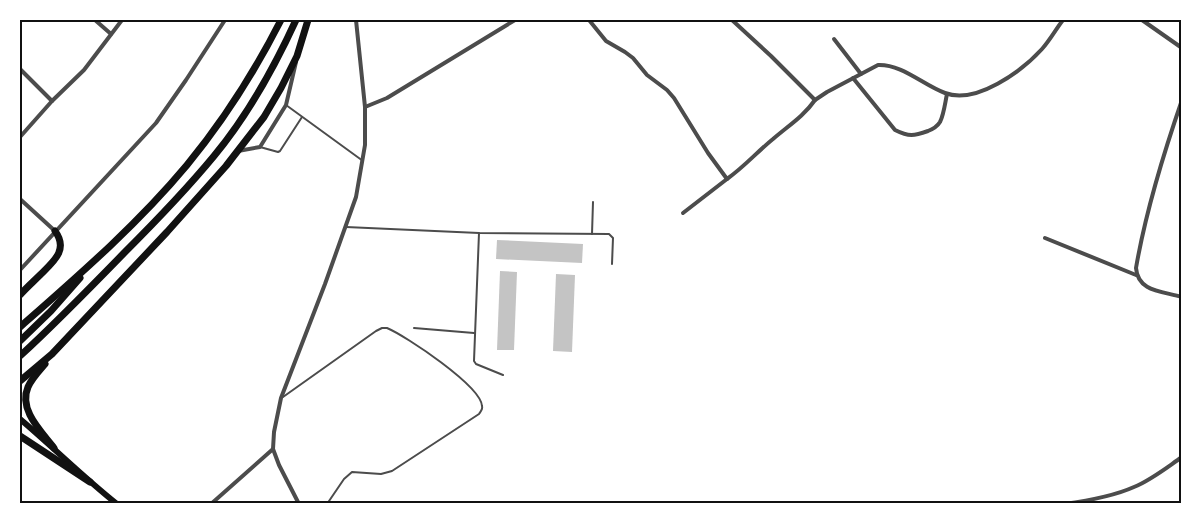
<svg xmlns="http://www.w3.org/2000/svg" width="1201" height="523" font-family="Cabin,sans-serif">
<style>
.building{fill:#c4c4c4}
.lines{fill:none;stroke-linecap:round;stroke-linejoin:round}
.service{stroke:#4c4c4c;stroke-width:2}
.minor{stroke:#4c4c4c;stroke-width:4}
.secondary{stroke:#111;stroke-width:6}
.trunk{stroke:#111;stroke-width:7}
.neatline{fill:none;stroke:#111;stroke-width:2}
</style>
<rect width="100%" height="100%" fill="#fff"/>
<g class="building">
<polygon points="497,240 583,244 582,263 496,259"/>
<polygon points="500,271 517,272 514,350 497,350"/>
<polygon points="556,274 575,275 572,352 553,351"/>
</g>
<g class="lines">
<g class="service">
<polyline points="286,105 363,161"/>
<polyline points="260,147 278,152 280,151 302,117"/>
<polyline points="346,227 479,233 609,234 613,238 612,264"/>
<polyline points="479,233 474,361 476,364 503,375"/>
<polyline points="592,234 593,202"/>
<polyline points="414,328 474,333"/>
<path d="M283,397L376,331L382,328H387C406,336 481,386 482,406C483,409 481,411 479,414L392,471L381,474L352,472L344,479L327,504"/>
</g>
<g class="minor">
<polyline points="95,20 111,34"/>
<polyline points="589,20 606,41 625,52 633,58 647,75 667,90 674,98 708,153 727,179 683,213"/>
<path d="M732,20L771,56L815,100L827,92L878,65C902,64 923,85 945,93C976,105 1022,71 1042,49C1050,40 1056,29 1063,20"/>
<polyline points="1142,20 1182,48"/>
<polyline points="834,39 861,74"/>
<polyline points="20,69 52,101"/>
<path d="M853,78L895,130C909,137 914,136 928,131C933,129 937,127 940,122C944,114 945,103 947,94"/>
<path d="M1182,100C1163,155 1146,210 1136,268C1138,292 1162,291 1182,297"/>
<polyline points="365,107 387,98 515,20"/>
<polyline points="20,137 52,101 84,70 122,20"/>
<polyline points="238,151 260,147 286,105 296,62"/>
<path d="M727,179C744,167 757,152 773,139C788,126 804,116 815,100"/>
<polyline points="20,199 55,231"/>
<polyline points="1045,238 1136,275"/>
<polyline points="20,270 156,123 186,80 225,20"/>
<polyline points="211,504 273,449"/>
<polyline points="299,504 279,465 273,449 274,432 281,398 325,284 356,197 365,145 365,107 356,20"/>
<path d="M1064,504C1086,501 1114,496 1134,487C1151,480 1166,468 1182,457"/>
</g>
<path class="secondary" d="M20,419C53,447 83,477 117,504"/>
<g class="trunk">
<path d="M20,295C26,288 33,282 40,275C53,262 69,250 55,231"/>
<path d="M20,327C78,276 137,225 187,165C224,120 255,71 281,20"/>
<polyline points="20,341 51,311 80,278"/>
<path d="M20,356C56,323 90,288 124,253C155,222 186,190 214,156C248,115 274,68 296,20"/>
<path d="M45,364C39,371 32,378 28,387C18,410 42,432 54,448"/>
<polyline points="20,381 52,354 167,232 226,166 264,117 281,88 297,56 308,20"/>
<polyline points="20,436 90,482"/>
</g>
</g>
<rect width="1201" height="523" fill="none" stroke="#ffffff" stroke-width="42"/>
<rect x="21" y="21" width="1159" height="481" class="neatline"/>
</svg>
